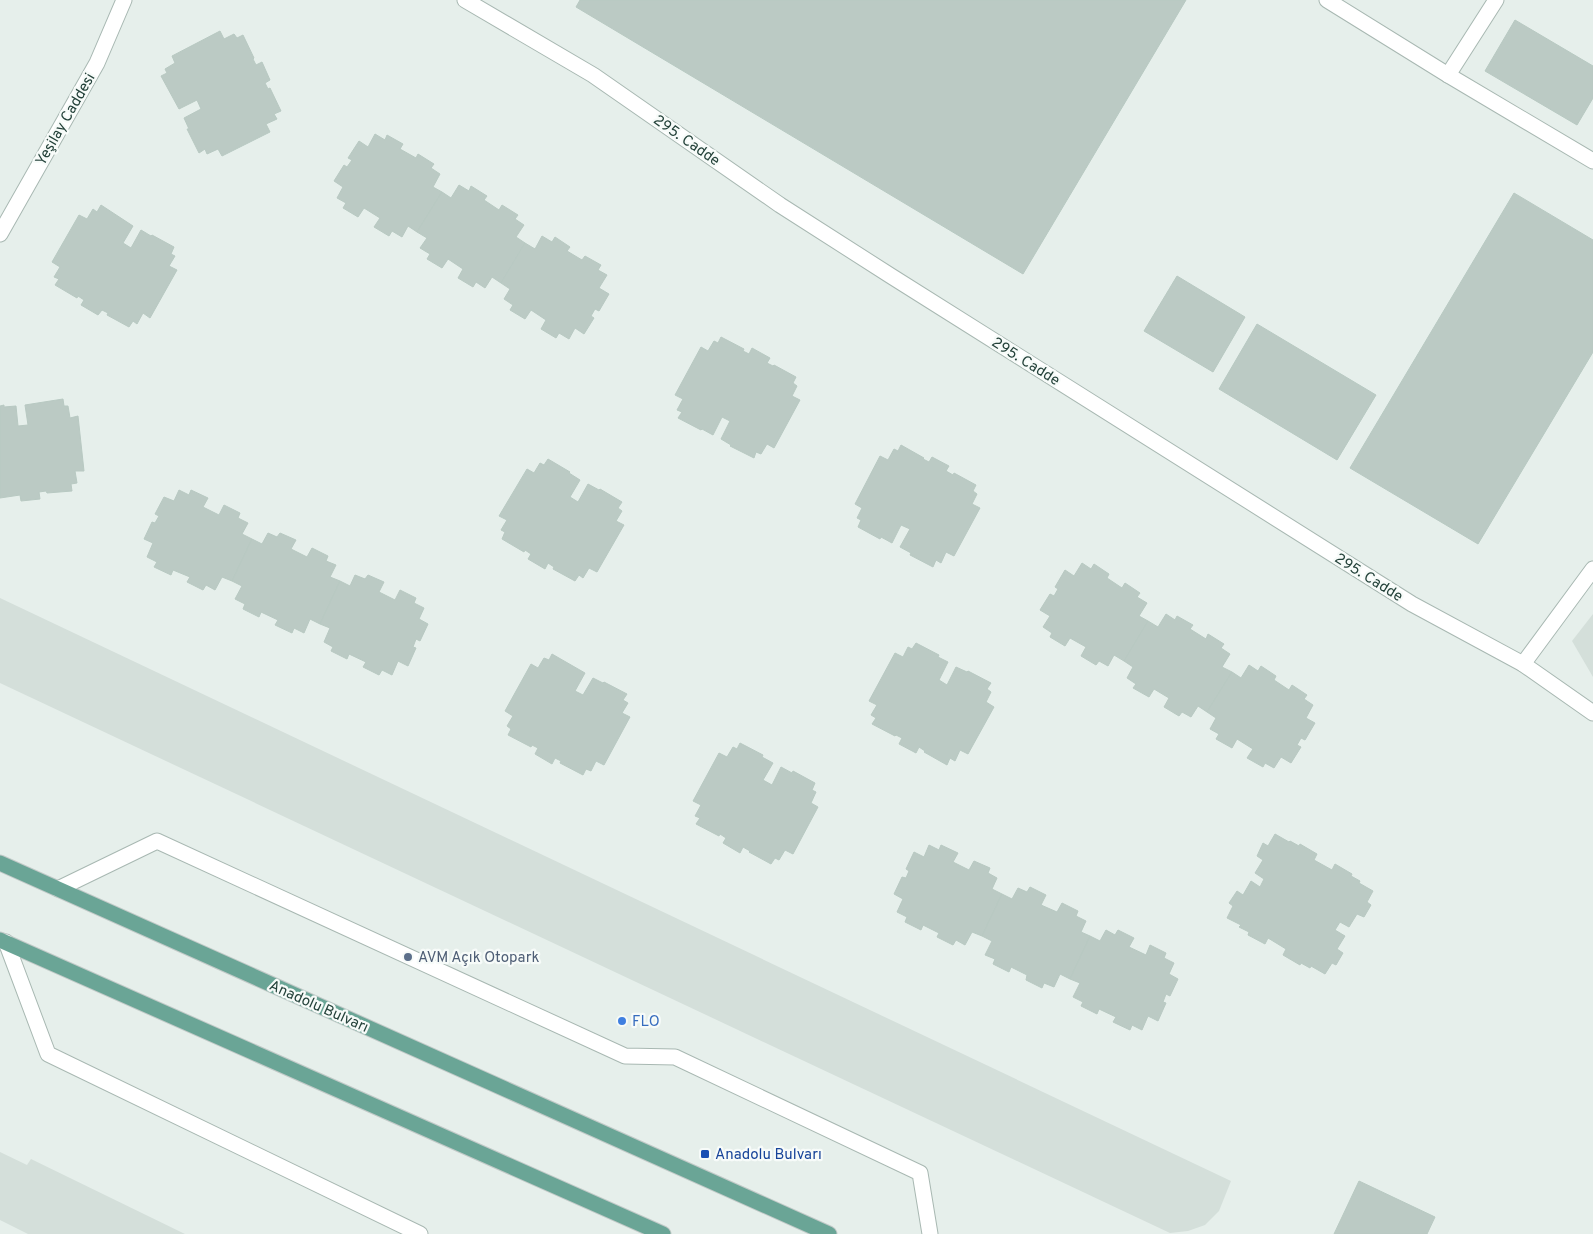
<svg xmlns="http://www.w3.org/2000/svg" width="1593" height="1234" font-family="Overpass,sans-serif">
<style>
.built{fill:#d4dfda}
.building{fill:#bbcac4;stroke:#b8c9c2}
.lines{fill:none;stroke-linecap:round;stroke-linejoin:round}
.minor-casing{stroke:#a8b8b2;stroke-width:17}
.tertiary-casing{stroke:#a8b8b2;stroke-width:17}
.primary-casing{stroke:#c2cac8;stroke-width:17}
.minor{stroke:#fff;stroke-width:15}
.tertiary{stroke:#fff;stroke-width:15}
.primary{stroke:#6aa596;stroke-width:15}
.service-dot{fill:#5c6f8a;stroke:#f7fbf9;stroke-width:2}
.shop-dot{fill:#3f7fe0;stroke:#f7fbf9;stroke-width:2}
.transit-dot{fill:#1a4fb4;stroke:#f7fbf9;stroke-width:2}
.labels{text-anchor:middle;stroke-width:4.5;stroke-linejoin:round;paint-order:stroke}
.street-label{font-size:15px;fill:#24423a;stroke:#f7fbf9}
.service-label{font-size:15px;fill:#4e5e75;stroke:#f7fbf9;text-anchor:start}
.shop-label{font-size:15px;fill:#366cbe;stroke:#f7fbf9;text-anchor:start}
.transit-label{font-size:15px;fill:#164399;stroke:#f7fbf9;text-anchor:start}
</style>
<rect width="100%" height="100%" fill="#e6efeb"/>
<g class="built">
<polygon points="0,598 1231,1181 1219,1211 1205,1225 1188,1231 1170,1233 0,683"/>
<polygon points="1593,614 1593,677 1572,641"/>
<polygon points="0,1152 27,1165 31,1159 185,1234 28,1234 0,1220"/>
</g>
<g class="building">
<polygon points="580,0 1186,0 1023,274 576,7"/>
<polygon points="1515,20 1593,66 1593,98 1577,125 1485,71"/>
<polygon points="220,31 224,39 234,34 237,38 243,35 254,58 253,59 256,65 262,62 270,80 265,83 268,89 270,88 281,111 274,114 277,119 266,124 270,132 222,156 218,149 207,154 205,149 199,153 187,129 189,129 184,118 201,109 197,100 179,109 161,76 167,73 165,69 175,63 172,56"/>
<polygon points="375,134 385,140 387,135 403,144 400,149 416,158 418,154 434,164 431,168 440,174 433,187 442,192 417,232 408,226 402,237 392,231 389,236 374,227 380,218 364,208 358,217 343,208 346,203 337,198 343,187 334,181 344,165 347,167 352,160 348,158 359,141 368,147"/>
<polygon points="459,185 469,191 471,186 487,196 484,200 499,210 502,205 518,215 515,219 524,225 516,237 525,243 501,283 492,277 485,288 476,282 473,287 458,278 463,269 448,259 442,268 427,259 430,254 420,248 427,238 417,232 442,192 451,198"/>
<polygon points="1514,193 1593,240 1593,352 1478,544 1350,468"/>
<polygon points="101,205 133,226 123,243 131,248 141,230 151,236 152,235 174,247 171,254 175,256 169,266 177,270 150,318 143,313 137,324 133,321 129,327 107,315 108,313 102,310 98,315 81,305 84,300 78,296 77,298 55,285 59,279 54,277 60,267 52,262 79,215 87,219 93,209 97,212"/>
<polygon points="542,236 552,242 555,237 570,247 567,251 582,260 585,256 601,265 598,270 607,275 599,288 609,294 599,311 595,309 591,316 594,318 584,334 575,328 569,339 559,333 556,338 541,329 546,320 531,310 525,319 510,310 513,305 504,299 510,289 501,283 525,243 535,249"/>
<polygon points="1177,276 1245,317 1213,372 1144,331"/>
<polygon points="1257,324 1376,395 1337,460 1219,389"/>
<polygon points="721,337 744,349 743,351 749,354 752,348 770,358 767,363 773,366 774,365 796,377 793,383 797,386 792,396 800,400 774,448 767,444 761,454 756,452 754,458 730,446 731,445 721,439 730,421 722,417 713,435 702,429 701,430 678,418 682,412 677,410 683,399 675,395 701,347 708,351 714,341 718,343"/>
<polygon points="63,399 64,406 68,406 70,418 78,416 84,471 75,471 77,483 71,484 72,491 47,493 46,491 39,492 40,499 21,501 20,495 0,498 0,406 4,405 4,407 16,406 18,426 28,425 25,405"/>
<polygon points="901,445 924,458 923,459 929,462 932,457 949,466 946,471 953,475 954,473 976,485 973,491 977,494 972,504 980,508 954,556 946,552 941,563 936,560 933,567 910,555 911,553 900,547 910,529 901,525 892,543 881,537 880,539 858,527 861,520 857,518 862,508 855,504 880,456 888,460 894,449 898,451"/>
<polygon points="548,459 570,472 569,473 580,480 570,497 578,502 588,484 599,490 600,489 622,502 618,508 622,511 616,521 624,525 597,572 589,568 583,578 579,575 575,581 553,569 554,567 548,563 545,569 528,559 531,554 525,550 524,552 502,539 505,532 501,530 507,520 499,516 527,469 534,473 540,463 544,465"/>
<polygon points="179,490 189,495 191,490 208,498 203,507 219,515 224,505 240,513 238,518 248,523 242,534 252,539 232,581 222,577 215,590 206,585 203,590 187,582 190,577 173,570 171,575 154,567 157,562 147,557 153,543 144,539 152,522 155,523 159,516 155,514 164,497 174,501"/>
<polygon points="268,533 277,537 280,533 296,540 291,549 307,557 312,548 328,556 326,561 336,565 330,577 340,581 320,624 310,619 304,633 294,628 292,633 275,625 278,620 261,612 259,617 243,609 245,604 235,599 242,586 232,581 252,539 262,544"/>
<polygon points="1082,563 1091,569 1094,564 1109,574 1107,578 1122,588 1125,583 1140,593 1137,597 1147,603 1139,616 1148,621 1124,661 1114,655 1108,666 1099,661 1096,665 1081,656 1086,647 1070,638 1065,646 1050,637 1052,633 1043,627 1050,616 1040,610 1050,594 1054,596 1058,589 1055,587 1065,570 1074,576"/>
<polygon points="355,575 365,579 368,575 384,582 379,592 395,600 400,590 416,598 414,603 424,608 419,619 428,624 420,641 416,639 413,647 416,648 408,666 398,661 392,675 382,670 379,675 363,667 366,662 349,654 347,659 331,651 333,647 324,642 330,628 320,624 340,581 350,586"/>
<polygon points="1166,614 1175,620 1177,616 1193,625 1190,629 1206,639 1208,634 1224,644 1221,648 1230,654 1222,667 1232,672 1207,712 1198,706 1191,717 1182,712 1179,716 1164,707 1169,698 1154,689 1149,697 1133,688 1136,684 1127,678 1133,667 1124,661 1148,621 1158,627"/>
<polygon points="916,643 939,655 938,657 948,662 939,680 947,685 956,667 967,672 968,671 991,683 987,689 991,692 986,702 994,707 968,754 960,750 955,761 950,758 947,765 924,752 925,751 919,747 916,753 899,744 902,738 896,735 895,736 872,724 876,718 871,715 877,705 869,701 895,653 903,657 908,647 912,649"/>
<polygon points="552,654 585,673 575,691 583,695 593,678 603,683 604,682 627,694 623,700 628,703 622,713 630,717 604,765 596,761 591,771 586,769 583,775 560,763 561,761 555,758 552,764 535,754 538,748 532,745 531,747 508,735 511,729 507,726 513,716 505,711 531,664 538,668 544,658 549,660"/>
<polygon points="1249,665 1258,671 1261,666 1276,676 1274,680 1289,690 1292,685 1307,695 1304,699 1313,705 1306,718 1315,723 1305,740 1301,738 1297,745 1301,747 1291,763 1281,757 1274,768 1265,763 1263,767 1247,758 1253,749 1237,739 1232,748 1216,739 1219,734 1210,729 1216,718 1207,712 1232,672 1241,678"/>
<polygon points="740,743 763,755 762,757 773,763 763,780 772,785 781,767 792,773 793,771 815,783 812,790 816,792 811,803 818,807 793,854 785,850 779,860 775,858 771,864 749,852 750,851 743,847 740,853 723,843 726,838 720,834 719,836 696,824 700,818 695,816 701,805 693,801 719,753 727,757 733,747 737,749"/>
<polygon points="1275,834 1289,842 1290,841 1299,846 1300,844 1317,854 1314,860 1332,870 1335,864 1352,874 1351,876 1360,881 1359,883 1373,891 1367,902 1371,905 1364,917 1357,914 1349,927 1340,922 1335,930 1345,936 1337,949 1343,953 1336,965 1332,963 1325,974 1311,966 1310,968 1301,963 1300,965 1283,955 1286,949 1268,938 1265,944 1248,935 1249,932 1239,927 1241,925 1227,918 1233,906 1229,903 1237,891 1243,895 1251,881 1260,887 1264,879 1255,873 1263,860 1257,856 1263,843 1268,846"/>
<polygon points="929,845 939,850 941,845 958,853 953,862 969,870 974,861 990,868 988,873 997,878 992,889 1002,894 982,936 972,932 965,945 956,940 953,945 937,937 939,933 923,925 921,930 905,922 907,917 897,912 903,899 894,894 902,877 906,878 909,871 906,869 914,852 924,857"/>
<polygon points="1030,887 1046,895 1041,905 1057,912 1062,903 1078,911 1076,916 1086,921 1081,932 1090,936 1070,979 1060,974 1054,987 1044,983 1042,988 1026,980 1027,975 1011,967 1009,972 993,964 995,959 985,955 992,941 982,936 1002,894 1012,899 1018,888 1027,892"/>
<polygon points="1106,930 1115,935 1118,930 1134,938 1129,947 1146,955 1150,945 1166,953 1164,958 1174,963 1169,974 1178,979 1170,996 1166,994 1163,1002 1166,1003 1158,1021 1148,1016 1142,1030 1132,1025 1130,1030 1113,1022 1116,1017 1099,1009 1097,1014 1081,1006 1083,1002 1073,997 1080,983 1070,979 1090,936 1100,941"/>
<polygon points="1359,1181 1435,1217 1427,1234 1334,1234"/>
</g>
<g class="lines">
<g class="minor-casing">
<g id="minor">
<polyline points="1327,0 1448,75 1593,161"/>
<polyline points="1448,75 1496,0"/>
<polyline points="58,889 157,841 625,1056 675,1057 920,1173 930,1234"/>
<polyline points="6,942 48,1054 420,1234"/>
</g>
</g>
<g class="tertiary-casing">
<g id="tertiary">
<polyline points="465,0 593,75 780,205 891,276 1412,604 1523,664 1593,713"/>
<polyline points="0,234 97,63 124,0"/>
<polyline points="1523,664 1593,569"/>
</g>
</g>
<g class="primary-casing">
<g id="primary">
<polyline points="0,863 829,1234"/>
<polyline points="0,940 663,1234"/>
</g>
</g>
<use href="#minor" class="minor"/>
<use href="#tertiary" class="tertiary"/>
<use href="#primary" class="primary"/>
</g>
<circle class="service-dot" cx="408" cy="957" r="5"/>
<circle class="shop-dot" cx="622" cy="1021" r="5"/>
<rect class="transit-dot" x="700" y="1149" width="10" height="10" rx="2.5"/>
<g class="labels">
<g class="street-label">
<text transform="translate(65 119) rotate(-60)" y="5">Yeşilay Caddesi</text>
<text transform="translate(687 140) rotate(35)" y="5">295. Cadde</text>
<text transform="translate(1026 361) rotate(32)" y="5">295. Cadde</text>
<text transform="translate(1369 577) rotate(32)" y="5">295. Cadde</text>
<text transform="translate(319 1006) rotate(24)" y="5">Anadolu Bulvarı</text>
</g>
<g class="service-label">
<text x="418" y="962">AVM Açık Otopark</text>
</g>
<g class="shop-label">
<text x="632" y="1026">FLO</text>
</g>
<g class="transit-label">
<text x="715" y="1159">Anadolu Bulvarı</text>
</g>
</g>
</svg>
